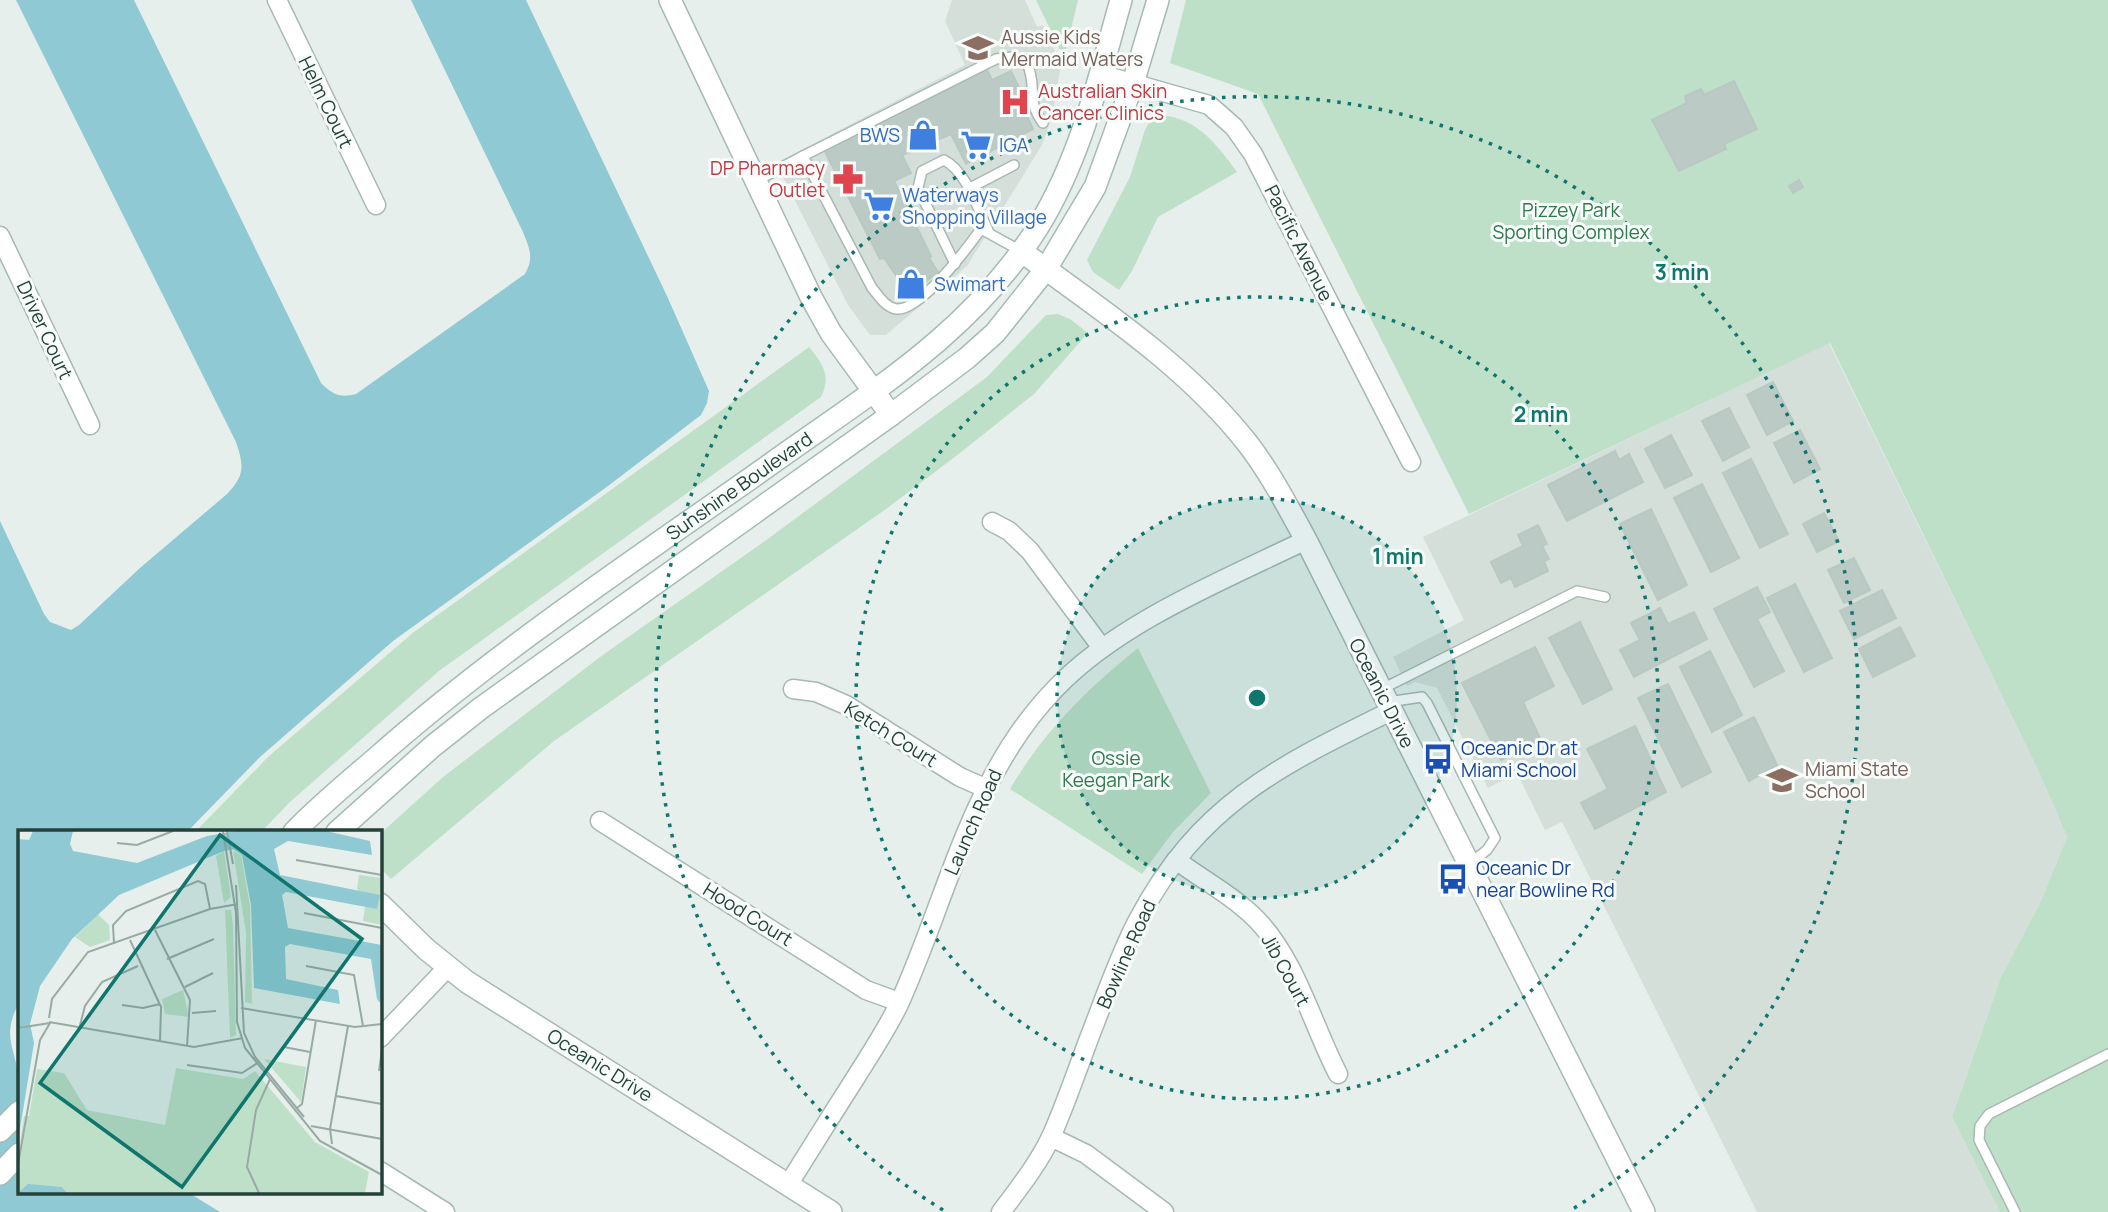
<svg xmlns="http://www.w3.org/2000/svg" width="2108" height="1212" font-family="Manrope,sans-serif">
<style>
.built{fill:#d4dfda}
.green{fill:#bfe0c8}
.water{fill:#8ec9d4}
.building{fill:#bbcac4;stroke:#b8c9c2;stroke-width:2}
.lines{fill:none;stroke-linecap:round;stroke-linejoin:round}
.service-casing{stroke:#a8b8b2;stroke-width:12}
.minor-casing{stroke:#a8b8b2;stroke-width:21}
.tertiary-casing{stroke:#a8b8b2;stroke-width:24}
.secondary-casing{stroke:#a4bbb3;stroke-width:24}
.service{stroke:#fff;stroke-width:9}
.minor{stroke:#fff;stroke-width:18}
.tertiary{stroke:#fff;stroke-width:21}
.secondary{stroke:#fff;stroke-width:21}
.ring{fill:none;stroke:#0f766e;stroke-width:3.5;stroke-dasharray:3.5 7}
.labels{text-anchor:middle;stroke-width:6;stroke-linejoin:round;paint-order:stroke}
.education-label{font-size:19px;fill:#785e54;stroke:#f7fbf9;text-anchor:start}
.health-label{font-size:19px;fill:#be3a42;stroke:#f7fbf9;text-anchor:start}
.street-label{font-size:19px;fill:#24423a;stroke:#f7fbf9}
.shop-label{font-size:19px;fill:#366cbe;stroke:#f7fbf9;text-anchor:start}
.park-label{font-size:19px;fill:#2d7a4b;stroke:#f7fbf9}
.transit-label{font-size:19px;fill:#164399;stroke:#f7fbf9;text-anchor:start}
.inset-road{fill:none;stroke:#98aaa4;stroke-width:2}
.view{fill:#0f766e;fill-opacity:0.15;stroke:#0f766e;stroke-width:3.5}
.inset-edge{fill:none;stroke:#24423a;stroke-width:3.5}
.centre{fill:#0f766e;stroke:#f7fbf9;stroke-width:3.5}
.ring-label{font-size:21px;text-anchor:middle;font-weight:bold;fill:#0f766e;stroke:#f7fbf9;stroke-width:6;stroke-linejoin:round;paint-order:stroke}
</style>
<rect width="100%" height="100%" fill="#e6efeb"/>
<g class="built">
<polygon points="952,0 1025,0 1037,27 1043,25 1061,65 1052,117 1042,145 967,266 886,335 870,335 848,305 776,163 965,65 945,21"/>
<polygon points="1829,343 2039,772 2067,837 2040,903 2001,977 1952,1117 2000,1212 1757,1212 1562,822 1545,830 1517,773 1488,788 1437,688 1415,682 1407,686 1393,657 1464,620 1423,537"/>
</g>
<g class="green">
<polygon points="1036,0 1078,0 1064,58"/>
<polygon points="1186,0 2108,0 2108,1212 2000,1212 1952,1117 2001,977 2040,903 2067,837 2039,772 1830,343 1469,514 1258,94 1170,63"/>
<path d="M1153,115C1194,114 1215,142 1237,172L1158,217L1132,271L1119,290L1093,272L1087,260L1130,177L1145,130Z"/>
<polygon points="1058,314 1070,319 1088,333 1034,394 960,453 886,509 554,741 391,879 380,868 380,834 443,777 604,654 765,541 987,377 1046,315"/>
<path d="M809,347C822,363 832,375 821,397L439,671L290,802L261,832H195L269,756L414,632Z"/>
<path d="M1138,648L1211,793L1173,832L1142,874L1010,789C1043,732 1087,689 1138,648Z"/>
</g>
<path class="water" d="M16,0H134L321,383C333,395 340,398 356,394L525,274C534,257 530,250 523,232L411,0H526L667,296L709,391L707,403L701,415L608,486L393,641L260,757L187,832H19V1003C0,1038 17,1049 19,1083C22,1119 19,1156 19,1193H189L220,1212H0V521L44,614L50,622L71,630L79,625L140,568L227,494C245,475 244,466 236,442Z"/>
<g class="building">
<polygon points="987,70 992,80 1011,71 1025,100 1024,109 1033,129 966,164 951,134 902,155 911,173 894,181 931,256 929,258 938,272 909,294 884,258 880,259 824,150 934,96 932,93 939,90 941,93"/>
<polygon points="1734,81 1757,129 1724,144 1726,149 1679,171 1652,120 1687,103 1685,96 1701,89 1704,95"/>
<polygon points="1799,180 1803,187 1793,193 1789,186"/>
<polygon points="1773,382 1793,421 1767,435 1747,395"/>
<polygon points="1729,408 1749,447 1723,461 1702,421"/>
<polygon points="1800,430 1820,469 1794,483 1774,443"/>
<polygon points="1671,435 1692,475 1665,488 1645,449"/>
<polygon points="1615,451 1619,460 1629,454 1643,482 1567,521 1548,485"/>
<polygon points="1751,459 1788,534 1760,548 1723,473"/>
<polygon points="1702,484 1739,558 1711,572 1674,498"/>
<polygon points="1651,509 1687,585 1658,600 1620,524"/>
<polygon points="1824,513 1839,541 1817,552 1803,524"/>
<polygon points="1538,525 1547,544 1542,546 1549,559 1544,561 1548,571 1515,587 1511,578 1501,583 1491,562 1523,546 1518,535"/>
<polygon points="1854,558 1870,590 1844,603 1828,570"/>
<polygon points="1795,584 1832,658 1804,672 1767,598"/>
<polygon points="1757,587 1770,612 1757,619 1784,671 1754,687 1714,609"/>
<polygon points="1882,590 1896,618 1854,639 1840,611"/>
<polygon points="1660,608 1668,624 1694,612 1707,639 1634,677 1620,650 1640,640 1631,623"/>
<polygon points="1580,622 1612,689 1583,704 1549,638"/>
<polygon points="1900,627 1915,656 1873,677 1859,649"/>
<polygon points="1535,647 1554,686 1523,702 1541,740 1501,760 1462,683"/>
<polygon points="1710,651 1742,715 1712,732 1680,667"/>
<polygon points="1668,684 1711,772 1682,787 1638,698"/>
<polygon points="1754,717 1777,765 1749,781 1724,732"/>
<polygon points="1635,726 1666,792 1595,829 1581,803 1608,789 1587,749"/>
</g>
<g class="lines">
<g class="service-casing">
<g id="service">
<path d="M803,156L996,59L1012,57L1027,63C1038,88 1025,99 1043,123"/>
<path d="M758,180L803,156L872,288C879,296 885,307 896,309C920,312 968,247 981,229L1021,251"/>
<polyline points="968,189 1014,165"/>
<path d="M955,264L918,188L922,171L944,160C967,172 977,208 988,230"/>
<polyline points="1382,689 1577,591 1605,597"/>
<polyline points="1388,702 1422,697 1427,703 1495,838 1487,850 1469,864"/>
<polyline points="2015,1212 1979,1140 1980,1126 1989,1114 2108,1054"/>
</g>
</g>
<g class="minor-casing">
<g id="minor">
<polyline points="277,0 376,205"/>
<polyline points="1100,74 1209,105 1234,127 1253,154 1411,462"/>
<polyline points="0,236 90,425"/>
<polyline points="992,522 1009,531 1030,551 1102,648"/>
<polyline points="793,689 816,692 846,705 960,777 985,788"/>
<polyline points="600,821 866,990 899,1002"/>
<path d="M1176,860C1203,880 1235,897 1258,921C1296,961 1313,1026 1338,1074"/>
<polyline points="380,1038 447,968"/>
<polyline points="1051,1137 1086,1154 1164,1212"/>
<polyline points="380,1171 445,1212"/>
<path d="M788,1185C811,1148 833,1113 856,1077C871,1053 887,1029 899,1004C948,896 971,775 1056,688C1119,622 1224,580 1306,540"/>
<path d="M1001,1212C1019,1188 1038,1164 1051,1137C1067,1101 1079,1064 1093,1028C1107,992 1120,954 1138,920C1199,804 1279,766 1391,711"/>
</g>
</g>
<g class="tertiary-casing">
<g id="tertiary">
<polyline points="670,0 811,297 831,333 891,415"/>
<path d="M1021,251C1101,310 1186,365 1248,444C1271,474 1288,507 1306,540L1644,1212"/>
<polyline points="380,904 426,949 467,982 831,1212"/>
</g>
</g>
<g class="secondary-casing">
<g id="secondary">
<path d="M294,832C319,806 347,783 375,759C497,651 635,560 768,466C868,394 971,334 1038,227C1081,157 1099,78 1121,0"/>
<polyline points="337,832 433,746 481,708 891,415 967,358 995,333 1046,269 1095,187 1133,83 1158,0"/>
<polyline points="0,1131 19,1112"/>
<polyline points="0,1174 19,1154"/>
</g>
</g>
<use href="#service" class="service"/>
<use href="#minor" class="minor"/>
<use href="#tertiary" class="tertiary"/>
<use href="#secondary" class="secondary"/>
</g>
<circle cx="1257" cy="698" r="200" fill="#0f766e" fill-opacity=".12"/>
<g class="ring">
<circle cx="1257" cy="698" r="200"/>
<circle cx="1257" cy="698" r="401"/>
<path d="M943 1210A601 601 0 1 1 1571 1210"/>
</g>
<defs>
<g id="school-bare" transform="scale(2.415)"><path d="M0-5L7-2L0 1L-7-2ZM-4 1L0 2.5L4 1V4Q0 6-4 4Z" fill="#8d6e63" stroke="#f7fbf9" stroke-width="2.5" paint-order="stroke"/></g>
<g id="hospital-bare" transform="scale(2.415)"><path d="M-5-5h3v3.5h4V-5h3V5h-3V1.5h-4V5h-3Z" fill="#e0444e" stroke="#f7fbf9" stroke-width="2.5" paint-order="stroke"/></g>
<g id="shop-bare" transform="scale(2.415)"><path d="M-5-2.5h2.3a2.7 3.5 0 0 1 5.4 0H5L5.5 6h-11ZM-1.5-2.5h3a1.5 2.3 0 0 0-3 0Z" fill="#3f7fe0" stroke="#f7fbf9" stroke-width="2.5" paint-order="stroke"/></g>
<g id="supermarket-bare" transform="scale(2.415)"><path d="M-6-5.5h2.5l.6 2H6L4.5 2H-2.5L-4.4-4H-6ZM-1.5 3.2a1.3 1.3 0 1 0 .1 0ZM3 3.2a1.3 1.3 0 1 0 .1 0Z" fill="#3f7fe0" stroke="#f7fbf9" stroke-width="2.5" paint-order="stroke"/></g>
<g id="pharmacy-bare" transform="scale(2.415)"><path d="M-2-6h4v4h4v4h-4v4h-4v-4h-4v-4h4Z" fill="#e0444e" stroke="#f7fbf9" stroke-width="2.5" paint-order="stroke"/></g>
<g id="bus-bare" transform="scale(2.415)"><path d="M-5-6H5V4H4V6H2V4H-2V6H-4V4H-5ZM-3.5-4V0h7V-4ZM-3.5 1.2v1.5H-2V1.2ZM2 1.2v1.5H3.5V1.2Z" fill="#1a4fb4" stroke="#f7fbf9" stroke-width="2.5" paint-order="stroke"/></g>
</defs>
<g fill-rule="evenodd">
<use href="#school-bare" x="978" y="48"/>
<use href="#hospital-bare" x="1015" y="102"/>
<use href="#shop-bare" x="923" y="135"/>
<use href="#supermarket-bare" x="976" y="145"/>
<use href="#pharmacy-bare" x="848" y="179"/>
<use href="#supermarket-bare" x="879" y="206"/>
<use href="#shop-bare" x="911" y="284"/>
<use href="#bus-bare" x="1438" y="759"/>
<use href="#school-bare" x="1782" y="780"/>
<use href="#bus-bare" x="1453" y="879"/>
</g>
<g class="labels">
<g class="education-label">
<text x="1001" y="44">Aussie Kids<tspan x="1001" dy="22">Mermaid Waters</tspan></text>
<text x="1805" y="776">Miami State<tspan x="1805" dy="22">School</tspan></text>
</g>
<g class="health-label">
<text x="1038" y="98">Australian Skin<tspan x="1038" dy="22">Cancer Clinics</tspan></text>
<text x="825" y="175" text-anchor="end">DP Pharmacy<tspan x="825" dy="22">Outlet</tspan></text>
</g>
<g class="street-label">
<text transform="translate(326 102) rotate(64)" y="7">Helm Court</text>
<text transform="translate(1299 243) rotate(63)" y="7">Pacific Avenue</text>
<text transform="translate(45 330) rotate(65)" y="7">Driver Court</text>
<text transform="translate(739 486) rotate(-35)" y="7">Sunshine Boulevard</text>
<text transform="translate(1382 693) rotate(63)" y="7">Oceanic Drive</text>
<text transform="translate(891 734) rotate(32)" y="7">Ketch Court</text>
<text transform="translate(973 822) rotate(-66)" y="7">Launch Road</text>
<text transform="translate(748 914) rotate(32)" y="7">Hood Court</text>
<text transform="translate(1126 954) rotate(-66)" y="7">Bowline Road</text>
<text transform="translate(1286 970) rotate(61)" y="7">Jib Court</text>
<text transform="translate(600 1065) rotate(32)" y="7">Oceanic Drive</text>
</g>
<g class="shop-label">
<text x="900" y="142" text-anchor="end">BWS</text>
<text x="999" y="152">IGA</text>
<text x="902" y="202">Waterways<tspan x="902" dy="22">Shopping Village</tspan></text>
<text x="934" y="291">Swimart</text>
</g>
<g class="park-label">
<text x="1571" y="217">Pizzey Park<tspan x="1571" dy="22">Sporting Complex</tspan></text>
<text x="1116" y="765">Ossie<tspan x="1116" dy="22">Keegan Park</tspan></text>
</g>
<g class="transit-label">
<text x="1461" y="755">Oceanic Dr at<tspan x="1461" dy="22">Miami School</tspan></text>
<text x="1476" y="875">Oceanic Dr<tspan x="1476" dy="22">near Bowline Rd</tspan></text>
</g>
</g>
<g transform="translate(18 830)">
<rect width="364" height="364" fill="#e6efeb"/>
<path d="M206,21L213,67L206,73L198,26ZM215,21L223,25L232,76L234,174L227,172L228,103ZM341,45L364,48V95L345,91L347,76L359,79L339,59ZM207,80H213L215,95L218,205L212,208ZM80,84L91,95L92,110L72,117L57,107ZM165,160L171,187L147,184L144,169ZM246,229L288,237L283,272ZM158,238L225,249L237,241L297,312L351,342L347,363H0L3,306L6,286H11L19,239L46,243L69,280L147,295Z" fill="#bfe0c8"/>
<path d="M15,1H55L52,14L55,21L119,33L189,6L218,1H308L352,11L354,25L270,11L256,19L262,45L362,65L359,79L268,62L264,65L270,98L364,115V175L359,169L353,129L272,114L267,117L268,149L320,160L322,174L236,158L233,75L224,25L215,19L206,21L101,65L54,109L22,156L12,194L16,213L0,311V9L11,10ZM10,354L44,357L49,363H0Z" fill="#8ec9d4"/>
<path class="inset-road" d="M205,1L218,83L219,192L227,218L302,311L364,345M209,1L215,34M99,13L119,15L155,1M278,30L364,45M218,55L226,203L237,227L286,287M286,83L364,98M137,100L172,170L169,216M112,110L143,177L142,212M96,114L95,95L108,81L180,51L187,54L192,79M149,129L196,109M288,136L336,145L345,196M167,157L195,143M104,175L125,178L142,174M223,178L337,197L364,194M174,183L198,181M31,188L34,169L70,122L192,79L220,74M31,192L176,217L225,208M0,198L32,193M61,199L67,176L84,152L120,136M266,217L292,222M169,235L224,243L241,232M361,241L364,220M318,266L364,274M279,278L284,274L298,190M293,296L364,309M314,314L312,299L330,196M0,334L22,210L32,193M241,363L229,337L238,280L252,249"/>
<path class="view" d="M202,5L344,109L164,357L22,253Z"/>
<rect width="364" height="364" class="inset-edge"/>
</g>
<circle cx="1257" cy="698" r="10" class="centre"/>
<g class="ring-label">
<text x="1682" y="280">3 min</text>
<text x="1541" y="422">2 min</text>
<text x="1398" y="564">1 min</text>
</g>
</svg>
